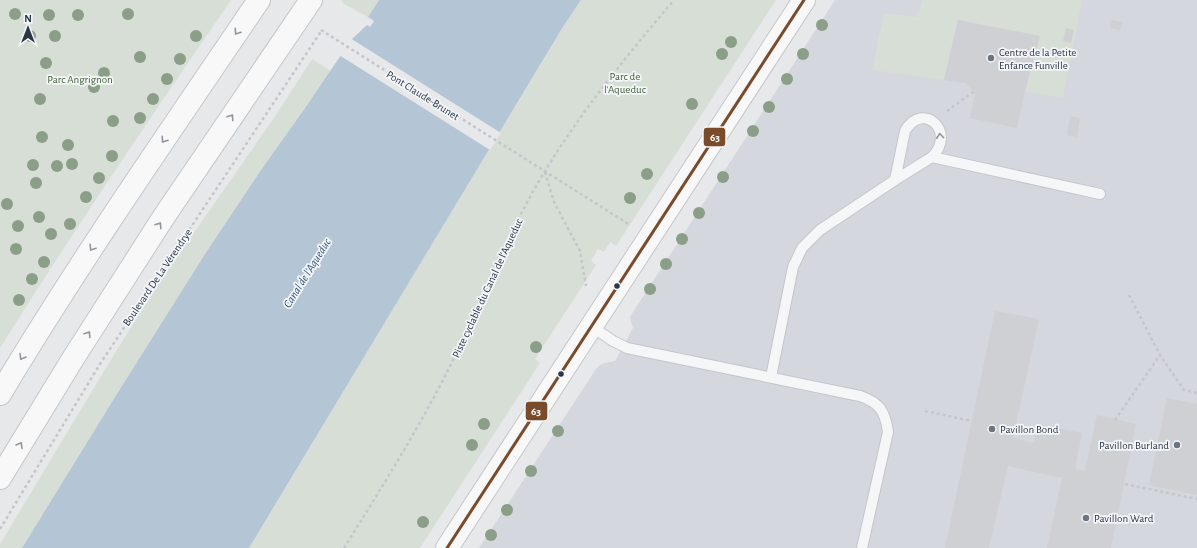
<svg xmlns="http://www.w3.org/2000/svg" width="1197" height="548" font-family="'Alegreya Sans',sans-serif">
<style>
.built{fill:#d4d7dd}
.green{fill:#d7ded6}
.water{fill:#b4c5d5}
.pier{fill:#e6e8ea}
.building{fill:#ced0d3}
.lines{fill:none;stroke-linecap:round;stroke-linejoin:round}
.lane-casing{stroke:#c4c6c8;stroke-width:12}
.secondary-casing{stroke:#c4c6c8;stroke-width:24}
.path{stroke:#c4c6ca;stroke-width:2.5;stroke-dasharray:3 3;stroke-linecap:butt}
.lane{stroke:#f5f6f7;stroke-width:10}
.secondary{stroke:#f8f8f8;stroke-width:22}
.bus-1-casing{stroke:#f4f6f9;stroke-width:6}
.bus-1{stroke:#7a4b2a;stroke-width:3}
.tree{fill:#8b9e88}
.oneway{stroke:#91969e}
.oneway2{stroke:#90969e}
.poi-dot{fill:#6c747f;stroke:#f4f6f9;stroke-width:1.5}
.bus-dot{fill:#2a3545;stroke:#f4f6f9;stroke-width:1.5}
.labels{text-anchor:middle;stroke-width:3.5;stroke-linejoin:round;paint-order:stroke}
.poi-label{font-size:11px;fill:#2a3545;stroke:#f4f6f9;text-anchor:start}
.park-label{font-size:11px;fill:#416137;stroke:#f4f6f9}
.street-label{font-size:11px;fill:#2a3545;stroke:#f4f6f9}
.water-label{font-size:12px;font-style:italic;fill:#33557b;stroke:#f4f6f9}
.line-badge{stroke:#f4f6f9;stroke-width:1.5}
.badge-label{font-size:11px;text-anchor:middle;font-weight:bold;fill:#fff}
</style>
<rect width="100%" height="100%" fill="#e6e8ea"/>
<polygon class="built" points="835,0 1197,0 1197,548 479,548 596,369 600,365 605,363 615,361 633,328 631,322 630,317 635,309"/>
<g class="green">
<path d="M0,0H231C152,115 74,230 0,348Z"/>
<polygon points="341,0 379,0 368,17 344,4"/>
<polygon points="581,0 776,0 616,246 610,242 604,252 598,249 591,261 596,265 535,359 540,363 420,548 249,548 561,30"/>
<polygon points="922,0 1082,0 1063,98 1025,91 1040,36 958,20 944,80 872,70 884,13 918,17"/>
<polygon points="312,59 331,71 261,170 205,254 115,397 22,548 0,548 0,544 118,348 159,283 276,115"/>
</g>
<polygon class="water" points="379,0 581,0 561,30 249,548 22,548 115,397 205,254 261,170 305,108 352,39 367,25 370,27 374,21 368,17"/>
<polygon class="pier" points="350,38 501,133 490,150 339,55"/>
<g class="building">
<polygon points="958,20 1040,36 1025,91 1017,128 970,118 975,95 973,92 966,83 944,80"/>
<polygon points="1112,20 1122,22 1120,30 1110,28"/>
<polygon points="1066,28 1074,30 1071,43 1063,41"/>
<polygon points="1070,116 1080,118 1077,137 1067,135"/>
<polygon points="995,311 1039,319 1013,438 1034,443 1038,424 1082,433 1075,469 1085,471 1097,415 1136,424 1111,548 1047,548 1062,478 1008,466 989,548 945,548"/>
<polygon points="1167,398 1197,404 1197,495 1149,485"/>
</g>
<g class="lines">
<g class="lane-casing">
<g id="lane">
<polyline points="932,157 1100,194"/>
<path d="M591,326L613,341L627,348L860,396C880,403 885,411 888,432L862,548"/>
<path d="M771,377L793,267L802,248L820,230L895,180L932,157C957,132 923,100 905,131L895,180"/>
</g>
</g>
<g class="secondary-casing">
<g id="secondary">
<path d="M0,394C81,259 171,130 259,0"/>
<polyline points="0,478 74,357 163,218 311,0"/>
<polyline points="447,548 804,0"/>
</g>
</g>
<g class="path">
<polyline points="321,30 630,225"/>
<polyline points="947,111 973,92"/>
<polyline points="545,172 554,202 580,251 586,286"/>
<polyline points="1129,295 1160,355 1184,390 1197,393"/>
<polyline points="925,411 972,421"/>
<polyline points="1115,420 1160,355"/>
<polyline points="1125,484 1197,499"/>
<polyline points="0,529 100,364 322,30"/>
<path d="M344,548C384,484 424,420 457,352C484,295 507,236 539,181C577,116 625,58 674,0"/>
</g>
<use href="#lane" class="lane"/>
<use href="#secondary" class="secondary"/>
<g class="bus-1-casing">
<polyline id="bus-1" points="447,548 804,0"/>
</g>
<use href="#bus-1" class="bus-1"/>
</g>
<g class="tree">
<circle cx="15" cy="14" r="6"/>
<circle cx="128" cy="14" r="6"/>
<circle cx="49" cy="15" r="6"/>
<circle cx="78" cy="15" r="6"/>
<circle cx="822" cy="25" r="6"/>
<circle cx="30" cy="36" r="6"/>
<circle cx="55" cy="36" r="6"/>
<circle cx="196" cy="36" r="6"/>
<circle cx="731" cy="42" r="6"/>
<circle cx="722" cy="54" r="6"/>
<circle cx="803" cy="54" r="6"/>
<circle cx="140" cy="57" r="6"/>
<circle cx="180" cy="59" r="6"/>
<circle cx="46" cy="63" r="6"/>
<circle cx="104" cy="73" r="6"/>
<circle cx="167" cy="79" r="6"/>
<circle cx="787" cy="79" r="6"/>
<circle cx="94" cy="87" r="6"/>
<circle cx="40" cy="99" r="6"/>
<circle cx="153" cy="99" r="6"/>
<circle cx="692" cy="104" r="6"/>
<circle cx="769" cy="107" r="6"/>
<circle cx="140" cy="118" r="6"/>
<circle cx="113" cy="121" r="6"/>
<circle cx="753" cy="131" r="6"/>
<circle cx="42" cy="137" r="6"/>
<circle cx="68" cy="145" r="6"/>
<circle cx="112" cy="156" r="6"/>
<circle cx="72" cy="164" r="6"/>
<circle cx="33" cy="165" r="6"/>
<circle cx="57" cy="166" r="6"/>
<circle cx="647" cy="174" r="6"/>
<circle cx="723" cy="177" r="6"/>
<circle cx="99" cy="178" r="6"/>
<circle cx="36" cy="183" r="6"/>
<circle cx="86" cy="197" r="6"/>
<circle cx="630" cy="198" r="6"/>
<circle cx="7" cy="204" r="6"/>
<circle cx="699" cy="213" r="6"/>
<circle cx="39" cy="217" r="6"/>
<circle cx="70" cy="224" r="6"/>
<circle cx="18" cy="226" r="6"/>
<circle cx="51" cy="234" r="6"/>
<circle cx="682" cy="239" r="6"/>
<circle cx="16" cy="249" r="6"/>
<circle cx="44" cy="262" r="6"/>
<circle cx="666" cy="264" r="6"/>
<circle cx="32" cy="279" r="6"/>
<circle cx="650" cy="289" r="6"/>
<circle cx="19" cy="300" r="6"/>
<circle cx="536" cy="347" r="6"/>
<circle cx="484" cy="424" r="6"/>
<circle cx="558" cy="431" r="6"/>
<circle cx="472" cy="445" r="6"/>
<circle cx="531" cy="471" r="6"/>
<circle cx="507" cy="510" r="6"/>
<circle cx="423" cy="522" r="6"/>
<circle cx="491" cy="535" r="6"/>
</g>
<defs><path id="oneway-chevron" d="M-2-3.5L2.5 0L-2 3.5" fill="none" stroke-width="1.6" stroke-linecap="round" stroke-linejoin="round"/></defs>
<g class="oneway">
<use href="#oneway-chevron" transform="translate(237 32) rotate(124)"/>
<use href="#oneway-chevron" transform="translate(231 117) rotate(-56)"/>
<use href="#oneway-chevron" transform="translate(164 140) rotate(124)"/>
<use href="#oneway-chevron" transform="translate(159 225) rotate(-57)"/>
<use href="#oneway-chevron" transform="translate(92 248) rotate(123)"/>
<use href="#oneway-chevron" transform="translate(88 334) rotate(-58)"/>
<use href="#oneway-chevron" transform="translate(22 357) rotate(121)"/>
<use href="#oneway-chevron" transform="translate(20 445) rotate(-59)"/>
</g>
<use class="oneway2" href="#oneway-chevron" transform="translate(940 136) rotate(-94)"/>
<g class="poi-dot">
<circle cx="991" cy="58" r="4"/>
<circle cx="992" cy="429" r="4"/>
<circle cx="1177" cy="445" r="4"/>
<circle cx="1086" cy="518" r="4"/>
</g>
<g class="bus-dot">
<circle cx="617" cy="286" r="3.5"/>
<circle cx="561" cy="374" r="3.5"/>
</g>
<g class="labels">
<g class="poi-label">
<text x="999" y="56">Centre de la Petite<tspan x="999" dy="13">Enfance Funville</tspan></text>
<text x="1000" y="433">Pavillon Bond</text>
<text x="1169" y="449" text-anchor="end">Pavillon Burland</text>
<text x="1094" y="522">Pavillon Ward</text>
</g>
<g class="park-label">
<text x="625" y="80">Parc de<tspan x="625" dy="13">l'Aqueduc</tspan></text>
<text x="80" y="83">Parc Angrignon</text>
</g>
<g class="street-label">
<text transform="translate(423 95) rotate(32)" y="4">Pont Claude-Brunet</text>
<text transform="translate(157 277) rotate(-56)" y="4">Boulevard De La Vérendrye</text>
<text transform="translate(487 288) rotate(-65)" y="4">Piste cyclable du Canal de l'Aqueduc</text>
</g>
<g class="water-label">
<text transform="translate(307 273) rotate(-58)" y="4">Canal de l'Aqueduc</text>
</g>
</g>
<g class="line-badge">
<rect x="703" y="127" width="23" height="20" rx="4" fill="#7a4b2a"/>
<rect x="525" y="401" width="23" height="20" rx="4" fill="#7a4b2a"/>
</g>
<g class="badge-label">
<text x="715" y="141">63</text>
<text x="536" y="415">63</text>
</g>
<g transform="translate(28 28)" stroke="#f4f6f9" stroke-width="3" paint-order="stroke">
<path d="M0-3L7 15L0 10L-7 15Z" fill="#2a3545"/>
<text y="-6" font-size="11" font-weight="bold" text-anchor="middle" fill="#2a3545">N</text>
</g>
</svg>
